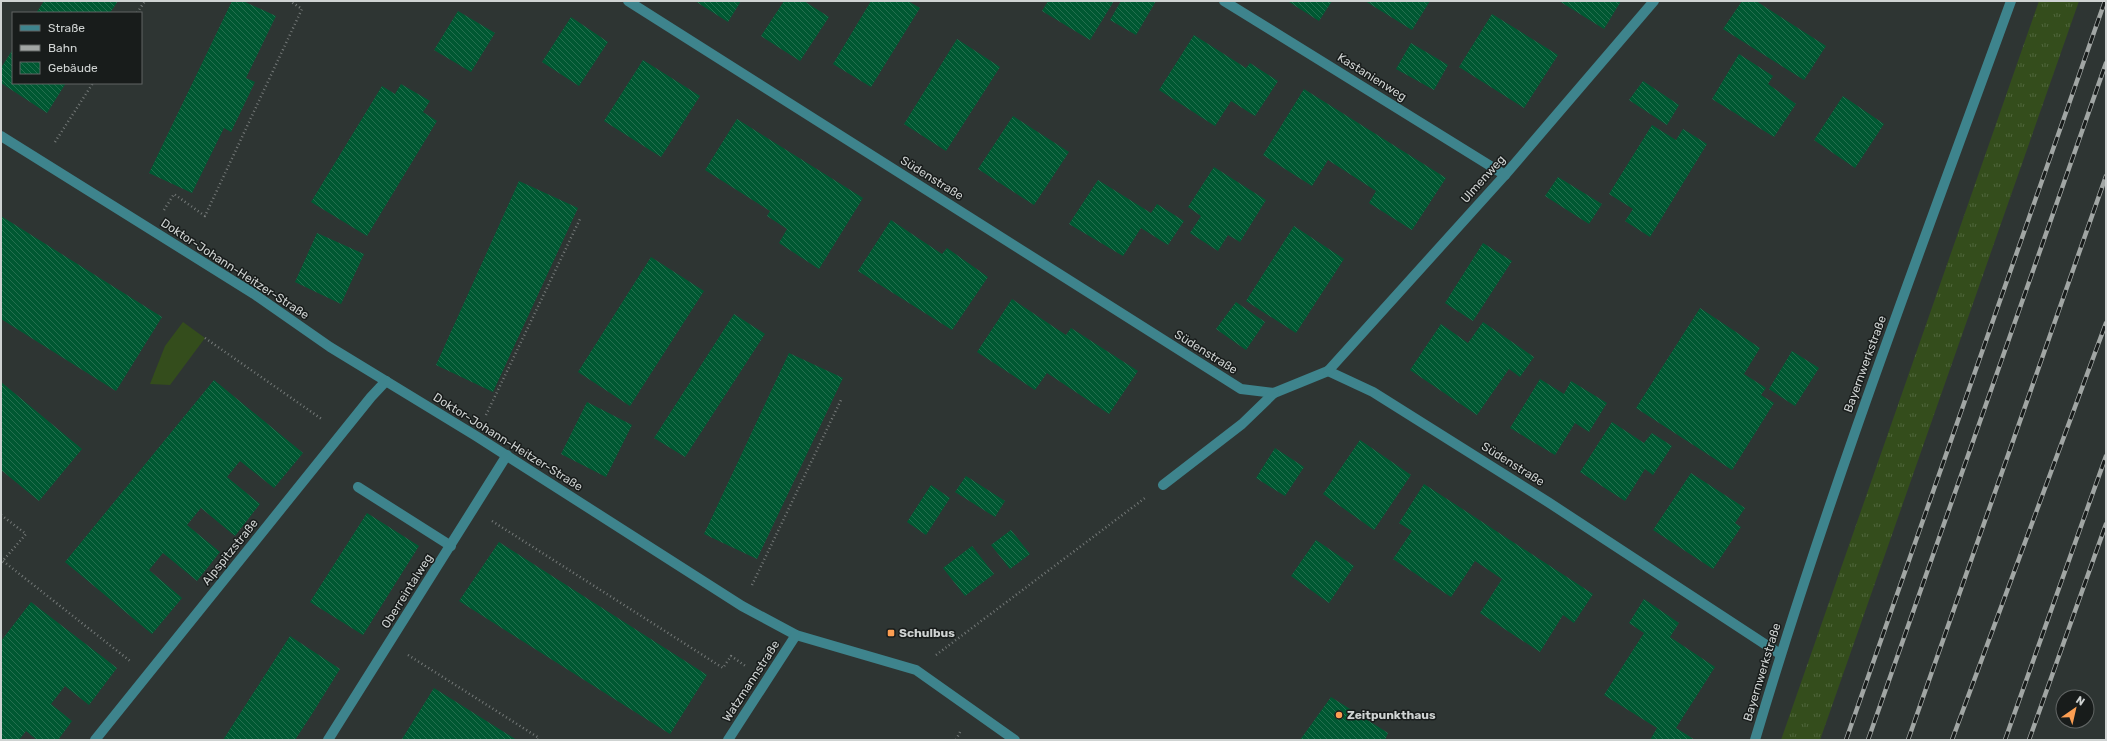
<svg xmlns="http://www.w3.org/2000/svg" width="2107" height="741" font-family="Rubik,sans-serif">
<style>
.grass{fill:url(#grass-tufts)}
.park{fill:#344d1c}
.building{fill:url(#building-back-hatch)}
.lines{fill:none;stroke-linecap:round;stroke-linejoin:round}
.path{stroke:#757a79;stroke-width:2.5;stroke-dasharray:1 3;stroke-linecap:butt}
.minor{stroke:#3e848d;stroke-width:10}
.rail-casing{stroke:#a1a6a4;stroke-width:4.5}
.rail{stroke:#181c1b;stroke-width:3;stroke-dasharray:9;stroke-linecap:butt}
.poi-dot{fill:#fc9e52;stroke:#181c1b;stroke-width:1.5}
.labels{text-anchor:middle;stroke-width:3;stroke-linejoin:round;paint-order:stroke}
.street-label{font-size:12px;fill:#cfd3d2;stroke:#181c1b}
.poi-label{font-size:12px;font-weight:bold;fill:#cfd3d2;stroke:#181c1b;text-anchor:start}
</style>
<defs>
<pattern id="grass-tufts" width="24" height="20" patternUnits="userSpaceOnUse"><rect width="24" height="20" fill="#344d1c"/><path d="M3 7l-1-3M5 7V3M7 7l1-3M15 17l-1-3M17 17v-4M19 17l1-3" fill="none" stroke="#50663c"/></pattern>
<pattern id="building-back-hatch" width="6" height="6" patternUnits="userSpaceOnUse"><rect width="6" height="6" fill="#005832"/><path d="M-1 5l2 2M0 0l6 6M5-1l2 2" fill="none" stroke="#246f4f"/></pattern>
</defs>
<rect width="100%" height="100%" fill="#2e3533"/>
<polygon class="grass" points="2039,1 2079,1 1820,740 1781,740"/>
<polygon class="park" points="183,322 205,338 170,385 150,384 165,346"/>
<g class="building">
<polygon points="44,1 118,1 110,13 36,13"/>
<polygon points="232,1 243,1 276,16 246,78 255,82 231,132 224,128 192,193 149,173"/>
<polygon points="695,1 741,1 728,22"/>
<polygon points="784,1 804,1 829,17 800,61 761,36"/>
<polygon points="871,1 908,1 920,8 871,87 833,64"/>
<polygon points="1048,1 1114,1 1090,40 1042,11"/>
<polygon points="1121,1 1156,1 1136,35 1110,20"/>
<polygon points="1290,1 1332,1 1319,21 1289,2"/>
<polygon points="1365,1 1430,1 1412,30"/>
<polygon points="1559,1 1621,1 1604,29"/>
<polygon points="1742,1 1756,1 1826,46 1804,80 1723,29"/>
<polygon points="458,11 495,33 471,72 434,50"/>
<polygon points="1492,14 1558,55 1524,108 1459,67"/>
<polygon points="571,17 608,42 579,86 542,62"/>
<polygon points="1194,35 1246,68 1250,63 1278,81 1255,116 1231,101 1215,126 1159,90"/>
<polygon points="957,39 1000,67 946,151 904,124"/>
<polygon points="1411,43 1448,65 1434,90 1396,69"/>
<polygon points="13,49 13,83 66,83 47,113 1,83 1,68"/>
<polygon points="1739,54 1773,76 1768,84 1796,104 1774,137 1712,99"/>
<polygon points="643,60 700,96 661,157 604,121"/>
<polygon points="1643,81 1679,105 1667,125 1629,100"/>
<polygon points="401,84 430,101 423,112 437,121 367,236 311,202 382,86 395,94"/>
<polygon points="1304,89 1446,178 1412,230 1369,203 1376,191 1328,160 1312,186 1263,155"/>
<polygon points="1843,96 1884,124 1855,168 1814,140"/>
<polygon points="1013,116 1069,152 1034,205 978,169"/>
<polygon points="737,119 863,198 819,269 779,243 787,229 767,216 770,211 705,170"/>
<polygon points="1652,125 1676,140 1683,129 1707,144 1650,237 1625,221 1633,209 1609,194"/>
<polygon points="1214,167 1266,200 1240,242 1228,235 1218,251 1190,233 1201,216 1188,207"/>
<polygon points="1558,177 1602,204 1589,224 1545,196"/>
<polygon points="1098,180 1151,213 1157,204 1184,221 1168,245 1141,228 1123,256 1069,224"/>
<polygon points="519,181 578,208 493,392 436,365"/>
<polygon points="1,216 162,317 116,391 1,319"/>
<polygon points="891,220 942,254 947,248 988,277 952,330 858,271"/>
<polygon points="1294,226 1344,259 1296,333 1246,301"/>
<polygon points="317,233 364,254 341,304 295,282"/>
<polygon points="1483,243 1512,261 1473,321 1445,303"/>
<polygon points="651,257 704,291 630,406 578,372"/>
<polygon points="1012,299 1066,335 1071,328 1138,371 1109,414 1047,373 1035,390 977,352"/>
<polygon points="1236,302 1265,322 1246,350 1216,329"/>
<polygon points="1700,308 1760,348 1744,374 1766,388 1761,395 1774,403 1732,470 1636,408"/>
<polygon points="734,314 765,334 685,457 654,438"/>
<polygon points="1483,322 1534,357 1520,377 1509,369 1477,415 1410,370 1441,324 1468,343"/>
<polygon points="1792,351 1819,368 1795,406 1769,389"/>
<polygon points="789,353 843,378 757,559 704,534"/>
<polygon points="1540,379 1564,394 1571,381 1607,403 1589,432 1575,423 1555,455 1510,428"/>
<polygon points="214,380 303,453 274,488 240,461 227,477 260,504 235,536 201,508 187,525 220,552 197,581 163,553 149,570 182,598 152,634 65,562"/>
<polygon points="1,382 82,449 39,501 1,470"/>
<polygon points="587,402 632,425 606,477 561,454"/>
<polygon points="1612,422 1644,443 1652,433 1672,446 1653,475 1645,469 1625,501 1580,472"/>
<polygon points="1360,440 1411,475 1374,530 1323,494"/>
<polygon points="1275,448 1304,467 1285,496 1256,478"/>
<polygon points="1691,473 1745,508 1735,523 1741,527 1713,569 1653,530"/>
<polygon points="966,476 1005,501 995,517 955,492"/>
<polygon points="1424,484 1593,594 1574,623 1563,615 1540,652 1480,613 1502,579 1475,561 1451,597 1393,559 1412,531 1399,523"/>
<polygon points="931,485 950,498 926,535 907,522"/>
<polygon points="367,513 419,546 363,635 310,602"/>
<polygon points="1011,530 1030,554 1010,569 991,545"/>
<polygon points="1316,540 1354,566 1329,603 1291,576"/>
<polygon points="499,542 707,675 670,734 459,601"/>
<polygon points="972,546 994,574 965,596 943,568"/>
<polygon points="1644,599 1679,623 1670,637 1715,667 1676,728 1695,740 1650,740 1657,728 1604,695 1644,633 1629,623"/>
<polygon points="31,602 117,668 89,705 65,686 51,704 72,721 58,740 37,740 26,731 19,740 1,740 1,641"/>
<polygon points="290,636 340,669 312,714 295,740 223,740"/>
<polygon points="434,688 496,727 517,740 405,740 402,739"/>
<polygon points="1331,697 1388,733 1385,740 1300,740"/>
</g>
<g class="lines">
<g class="path">
<polyline points="137,13 145,1"/>
<polyline points="55,142 93,83"/>
<polyline points="164,210 174,194 205,216 302,9 290,1"/>
<polyline points="205,338 323,420"/>
<polyline points="486,415 580,219"/>
<polyline points="1,515 26,534 1,563"/>
<polyline points="492,521 723,668 731,656 747,667"/>
<polyline points="3,561 130,661"/>
<polyline points="752,585 841,400"/>
<polyline points="408,655 539,738 538,740"/>
<polyline points="936,655 1145,498"/>
<polyline points="956,740 961,730"/>
</g>
<g class="minor">
<polyline points="628,1 1241,389 1274,393 1328,371 1373,392 1548,502 1780,654"/>
<polyline points="1224,1 1505,175"/>
<polyline points="1,136 254,294 330,347 476,436 742,606 796,635 916,670 1015,740"/>
<polyline points="1328,371 1505,175 1654,1"/>
<polyline points="1163,485 1242,424 1274,393"/>
<polyline points="358,487 451,546"/>
<polyline points="95,740 371,397 386,381"/>
<polyline points="328,740 507,455"/>
<polyline points="728,740 796,635"/>
<path d="M1755,740C1829,490 1922,246 2011,1"/>
</g>
<g class="rail-casing">
<g id="rail">
<polyline points="1846,740 2105,1"/>
<polyline points="1868,740 2106,63"/>
<polyline points="1908,740 2106,176"/>
<polyline points="1952,740 2106,323"/>
<polyline points="2005,740 2106,456"/>
<polyline points="2029,740 2106,524"/>
</g>
</g>
<use href="#rail" class="rail"/>
</g>
<g class="poi-dot">
<rect x="887" y="629" width="8" height="8" rx="2"/>
<circle cx="1339" cy="715" r="4"/>
</g>
<g class="labels">
<g class="street-label">
<text transform="translate(1372 77) rotate(32)" y="4">Kastanienweg</text>
<text transform="translate(932 178) rotate(32)" y="4">Südenstraße</text>
<text transform="translate(1483 179) rotate(-48)" y="4">Ulmenweg</text>
<text transform="translate(235 269) rotate(33)" y="4">Doktor-Johann-Heitzer-Straße</text>
<text transform="translate(1206 352) rotate(32)" y="4">Südenstraße</text>
<text transform="translate(1865 364) rotate(-70)" y="4">Bayernwerkstraße</text>
<text transform="translate(508 442) rotate(32)" y="4">Doktor-Johann-Heitzer-Straße</text>
<text transform="translate(1513 464) rotate(32)" y="4">Südenstraße</text>
<text transform="translate(230 552) rotate(-51)" y="4">Alpspitzstraße</text>
<text transform="translate(407 591) rotate(-58)" y="4">Oberreintalweg</text>
<text transform="translate(1762 672) rotate(-73)" y="4">Bayernwerkstraße</text>
<text transform="translate(751 681) rotate(-57)" y="4">Watzmannstraße</text>
</g>
<g class="poi-label">
<text x="899" y="637">Schulbus</text>
<text x="1347" y="719">Zeitpunkthaus</text>
</g>
</g>
<rect width="2107" height="741" fill="none" stroke="#cfd3d2" stroke-width="4"/>
<rect x="12" y="12" width="130" height="72" fill="#181c1b" stroke="#616564"/>
<rect x="20" y="25" width="20" height="6" fill="#3e848d" stroke="#616564"/>
<text x="48" y="32" font-size="12" fill="#cfd3d2">Straße</text>
<rect x="20" y="45" width="20" height="6" fill="#a1a6a4" stroke="#616564"/>
<text x="48" y="52" font-size="12" fill="#cfd3d2">Bahn</text>
<rect x="20" y="62" width="20" height="12" fill="url(#building-back-hatch)" stroke="#616564"/>
<text x="48" y="72" font-size="12" fill="#cfd3d2">Gebäude</text>
<g transform="translate(2075 709) rotate(34)"><circle r="19" fill="#181c1b" stroke="#616564"/>
<path d="M0-3L7 15L0 10L-7 15Z" fill="#fc9e52"/>
<text y="-6" font-size="11" font-weight="bold" text-anchor="middle" fill="#cfd3d2">N</text>
</g>
</svg>
